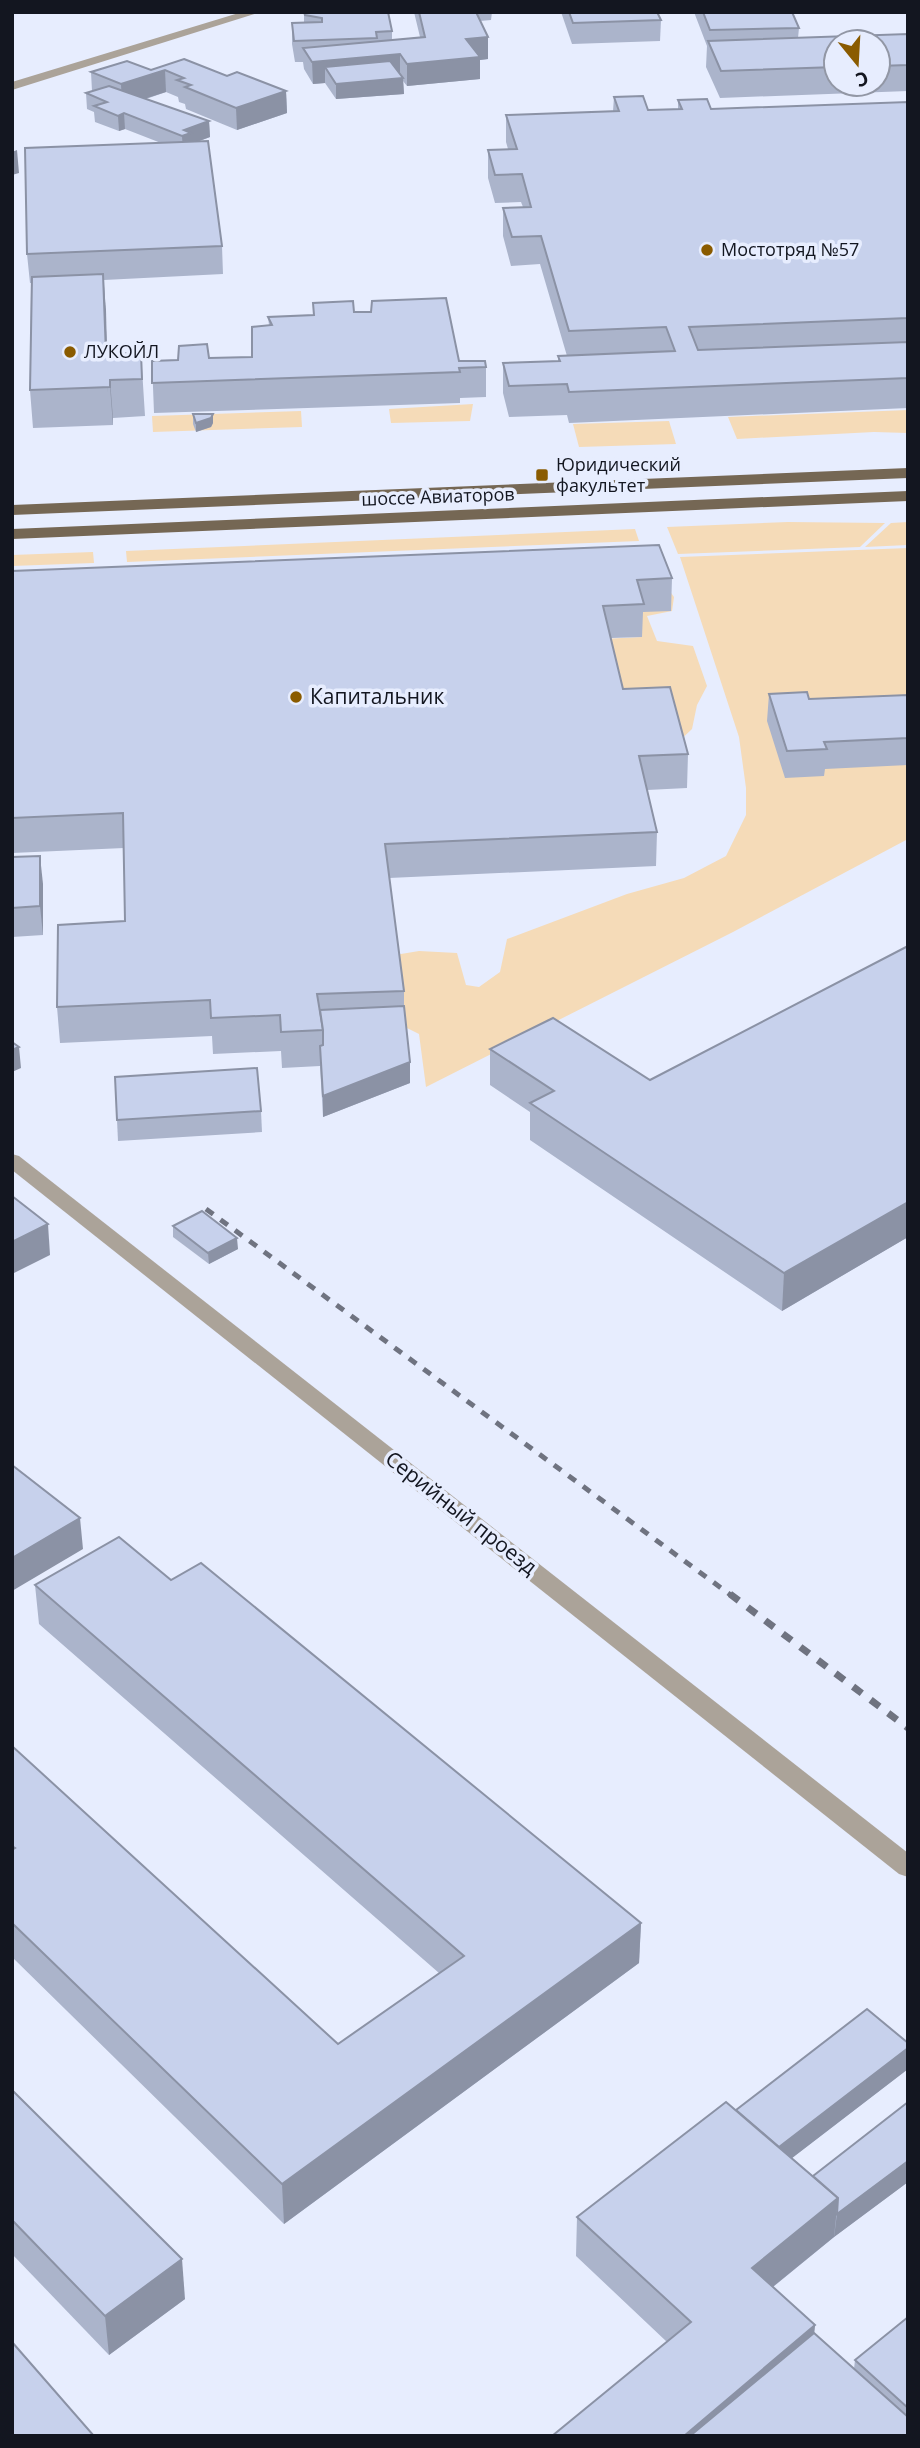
<svg xmlns="http://www.w3.org/2000/svg" width="920" height="2448" font-family="'Open Sans',sans-serif">
<style>
.green{fill:#f5dbb8}
.lines{fill:none;stroke-linecap:round;stroke-linejoin:round}
.minor{fill:#aba399;fill-rule:evenodd}
.major{fill:#756754;fill-rule:evenodd}
.rail-far1{stroke:#6f7380;stroke-width:5;stroke-dasharray:9 9;stroke-linecap:butt}
.rail{stroke:#6f7380;stroke-width:7;stroke-dasharray:11 11;stroke-linecap:butt}
.wall{fill:#abb4cb;fill-rule:evenodd}
.shaded-wall{fill:#8b92a5}
.building{fill:#c7d1ec;stroke:#8b92a5;stroke-width:2}
.poi-dot{fill:#8a5b00;stroke:#e7edfe;stroke-width:2.5}
.labels{text-anchor:middle;stroke-width:7;stroke-linejoin:round;paint-order:stroke}
.far-poi-label{font-size:18px;fill:#131620;stroke:#e7edfe;text-anchor:start}
.far-street-label{font-size:18px;fill:#131620;stroke:#e7edfe}
.poi-label{font-size:21px;fill:#131620;stroke:#e7edfe;text-anchor:start}
.street-label{font-size:21px;fill:#131620;stroke:#e7edfe}
</style>
<rect width="100%" height="100%" fill="#e7edfe"/>
<g class="green">
<polygon points="473,404 470,421 391,423 389,409"/>
<polygon points="908,410 908,433 874,432 737,439 728,417"/>
<polygon points="301,411 302,427 153,432 152,416"/>
<polygon points="669,421 676,444 579,447 573,424"/>
<polygon points="788,522 885,523 860,547 678,554 667,527"/>
<polygon points="908,522 908,545 865,547 891,523"/>
<polygon points="635,529 639,541 127,562 126,551"/>
<polygon points="908,548 908,839 733,932 426,1087 419,1034 405,1027 395,955 419,951 457,953 466,985 479,987 500,972 507,939 627,894 684,878 726,856 746,815 746,788 739,737 680,557"/>
<polygon points="93,552 94,563 12,566 12,555"/>
<polygon points="659,576 674,597 672,611 647,616 657,641 693,646 707,686 697,705 692,729 675,745 622,722 602,639 642,637 636,612"/>
</g>
<g class="lines">
<g class="minor">
<polygon points="242,12 261,12 12,90 12,82"/>
<polygon points="12,1154 19,1156 908,1853 908,1877 899,1874 12,1170"/>
</g>
<g class="major">
<polygon points="908,468 908,478 12,515 12,505"/>
<polygon points="908,491 908,501 12,539 12,529"/>
</g>
<polyline class="rail-far1" points="206,1209 732,1596"/>
<polyline class="rail" points="730,1594 908,1728"/>
</g>
<g class="wall">
<polygon points="304,12 388,12 392,31 392,40 420,37 414,12 492,12 491,20 480,21 488,59 480,60 480,79 407,86 403,81 404,94 336,99 325,83 313,84 304,69 303,62 295,62 292,44 292,23 304,23"/>
<polygon points="561,12 657,12 661,20 660,41 572,44"/>
<path d="M694,12H792L799,28L798,38L908,34V91L720,98L706,67L707,46ZM836,42H878V84H836Z"/>
<polygon points="184,59 227,76 286,91 287,113 237,130 186,109 185,104 179,102 178,97 166,92 146,99 209,121 210,137 197,142 222,246 223,274 104,280 107,354 141,353 145,416 113,418 113,425 33,428 30,390 31,283 30,283 27,254 161,143 125,129 119,131 95,122 94,112 87,109 86,93 92,91 91,72 151,70"/>
<polygon points="614,97 648,110 678,109 678,100 711,109 908,102 908,408 569,423 567,415 509,417 503,393 503,363 558,361 558,356 567,356 540,264 511,266 503,236 503,208 523,207 521,202 495,203 488,178 488,150 508,149 506,142 506,115 613,111"/>
<polygon points="354,312 459,361 486,367 486,397 460,398 460,403 154,413 152,361 209,358 252,357 269,325 268,317 314,315"/>
<polygon points="193,414 213,414 213,423 211,427 196,432 193,424"/>
<polygon points="12,571 672,578 671,611 643,612 642,637 611,638 623,689 688,754 687,788 647,790 657,832 656,866 389,878 404,991 404,1006 410,1062 410,1083 323,1117 320,1066 282,1068 281,1051 213,1054 212,1036 60,1043 57,1007 125,921 124,848 12,853"/>
<polygon points="769,694 809,699 908,695 908,765 825,769 824,776 785,778 767,721"/>
<polygon points="12,857 43,884 43,935 12,937"/>
<polygon points="908,946 908,1237 782,1311 530,1140 530,1112 490,1085 490,1049 650,1080"/>
<polygon points="261,1111 262,1132 118,1141 117,1120"/>
<polygon points="173,1226 238,1249 209,1264 173,1237"/>
<polygon points="171,1580 641,1923 639,1963 284,2224 12,1957 12,1746 338,2044 439,1973 39,1624 35,1585"/>
<polygon points="908,2069 792,2158 813,2176 908,2182 834,2237 773,2287 815,2325 814,2333 854,2369 855,2360 908,2317 908,2436 667,2342 576,2256 577,2217 736,2110"/>
<polygon points="12,2090 185,2299 109,2355 12,2254"/>
</g>
<g class="shaded-wall">
<polygon points="488,37 488,59 480,60 480,79 407,86 407,64 466,39"/>
<polygon points="400,54 400,76 325,67 325,83 313,84 312,62"/>
<polygon points="165,70 166,92 122,106 121,84"/>
<polygon points="403,78 404,94 336,99 336,84"/>
<polygon points="286,91 287,113 237,130 236,108"/>
<polygon points="124,113 125,129 119,131 118,116"/>
<polygon points="209,121 210,137 191,144 183,152 182,136 184,130"/>
<polygon points="17,150 19,173 12,175 12,152"/>
<polygon points="103,274 106,310 108,392 106,354"/>
<polygon points="110,380 113,418 113,425 110,387"/>
<polygon points="213,414 213,423 211,427 196,432 196,423"/>
<polygon points="40,856 43,884 43,935 40,906"/>
<polygon points="19,1047 21,1068 12,1072 12,1050"/>
<polygon points="410,1062 410,1083 323,1117 323,1096"/>
<polygon points="908,1202 908,1237 782,1311 784,1273"/>
<polygon points="48,1224 50,1255 12,1274 12,1242"/>
<polygon points="237,1238 238,1249 209,1264 208,1253"/>
<polygon points="80,1518 83,1549 12,1591 12,1558"/>
<polygon points="641,1923 639,1963 284,2224 282,2184"/>
<polygon points="908,2048 908,2069 766,2178 768,2156"/>
<polygon points="908,2161 908,2182 834,2237 837,2214"/>
<polygon points="838,2198 834,2237 748,2307 752,2268"/>
<polygon points="182,2259 185,2299 109,2355 105,2316"/>
<polygon points="815,2325 811,2365 727,2436 684,2436"/>
</g>
<g class="building">
<polygon points="304,12 388,12 392,31 376,32 377,38 294,41 292,23 322,22 322,18 305,15"/>
<polygon points="419,12 476,12 488,37 466,39 480,57 407,64 400,54 312,62 303,48 425,37"/>
<polygon points="569,12 657,12 661,20 573,23"/>
<polygon points="703,12 792,12 799,28 710,30"/>
<polygon points="908,34 908,65 878,66 878,42 836,42 836,67 721,71 708,41"/>
<polygon points="184,59 227,76 237,72 286,91 236,108 185,87 191,85 177,80 184,78 165,70 121,84 91,72 127,61 151,70"/>
<polygon points="390,61 403,78 336,84 325,67"/>
<polygon points="109,86 209,121 184,130 191,133 182,136 124,113 118,116 94,106 107,102 86,93"/>
<polygon points="643,96 648,110 682,109 678,100 707,99 711,109 908,102 908,318 689,327 698,350 908,342 908,378 569,392 567,384 509,386 503,363 560,361 558,356 675,351 666,327 569,331 541,236 512,237 503,208 531,207 522,174 495,175 488,150 517,149 506,115 619,111 614,97"/>
<polygon points="208,141 222,246 27,254 25,148"/>
<polygon points="103,274 106,354 141,353 142,379 110,380 110,387 30,390 32,277"/>
<polygon points="446,298 459,361 485,361 486,367 459,368 460,372 152,383 152,361 178,360 179,346 207,344 209,358 252,357 252,327 272,325 268,317 314,315 313,303 353,301 354,312 371,312 372,301"/>
<polygon points="193,414 213,414 211,418 196,423"/>
<polygon points="659,545 672,578 637,580 644,604 603,606 623,689 670,687 688,754 639,756 657,832 385,844 404,991 317,994 323,1030 281,1032 280,1015 211,1018 210,1000 57,1007 58,925 125,921 123,813 12,818 12,571"/>
<polygon points="807,692 809,699 908,695 908,738 824,742 827,749 787,751 769,694"/>
<polygon points="40,856 40,906 12,908 12,857"/>
<polygon points="908,946 908,1202 784,1273 530,1103 554,1091 490,1049 553,1018 650,1080"/>
<polygon points="404,1006 410,1062 323,1096 320,1046 323,1045 323,1030 320,1010"/>
<polygon points="12,1042 19,1047 12,1050"/>
<polygon points="257,1068 261,1111 117,1120 115,1077"/>
<polygon points="12,1196 48,1224 12,1242"/>
<polygon points="202,1211 237,1238 208,1253 173,1226"/>
<polygon points="12,1465 80,1518 12,1558"/>
<polygon points="119,1537 171,1580 201,1563 641,1923 282,2184 12,1923 12,1850 15,1848 12,1846 12,1746 338,2044 464,1956 35,1585"/>
<polygon points="867,2009 908,2043 908,2048 779,2147 736,2110"/>
<polygon points="12,2090 182,2259 105,2316 12,2220"/>
<polygon points="726,2102 838,2198 752,2268 815,2325 684,2436 552,2436 691,2322 577,2217"/>
<polygon points="908,2102 908,2161 837,2214 838,2198 813,2176"/>
<polygon points="908,2317 908,2408 855,2360"/>
<polygon points="814,2333 908,2417 908,2436 690,2436"/>
<polygon points="12,2342 94,2436 12,2436"/>
</g>
<g class="poi-dot">
<circle cx="707" cy="250" r="7"/>
<circle cx="70" cy="352" r="7"/>
<rect x="535" y="468" width="14" height="14" rx="3.5"/>
<circle cx="296" cy="697" r="7"/>
</g>
<g class="labels">
<g class="far-poi-label">
<text x="721" y="256">Мостотряд №57</text>
<text x="84" y="358">ЛУКОЙЛ</text>
<text x="556" y="471">Юридический<tspan x="556" dy="21">факультет</tspan></text>
</g>
<g class="far-street-label">
<text transform="translate(438 497) rotate(-2)" y="6">шоссе Авиаторов</text>
</g>
<g class="poi-label">
<text x="310" y="704">Капитальник</text>
</g>
<g class="street-label">
<text transform="translate(461 1513) rotate(38)" y="7">Серийный проезд</text>
</g>
</g>
<rect width="920" height="2448" fill="none" stroke="#131620" stroke-width="28"/>
<g transform="translate(857 63) rotate(162)"><circle r="33" fill="#e7edfe" stroke="#9297a5" stroke-width="2"/>
<path d="M0-5L12 26L0 18L-12 26Z" fill="#8a5b00"/>
<text y="-10" font-size="19" font-weight="bold" text-anchor="middle" fill="#131620">С</text>
</g>
</svg>
